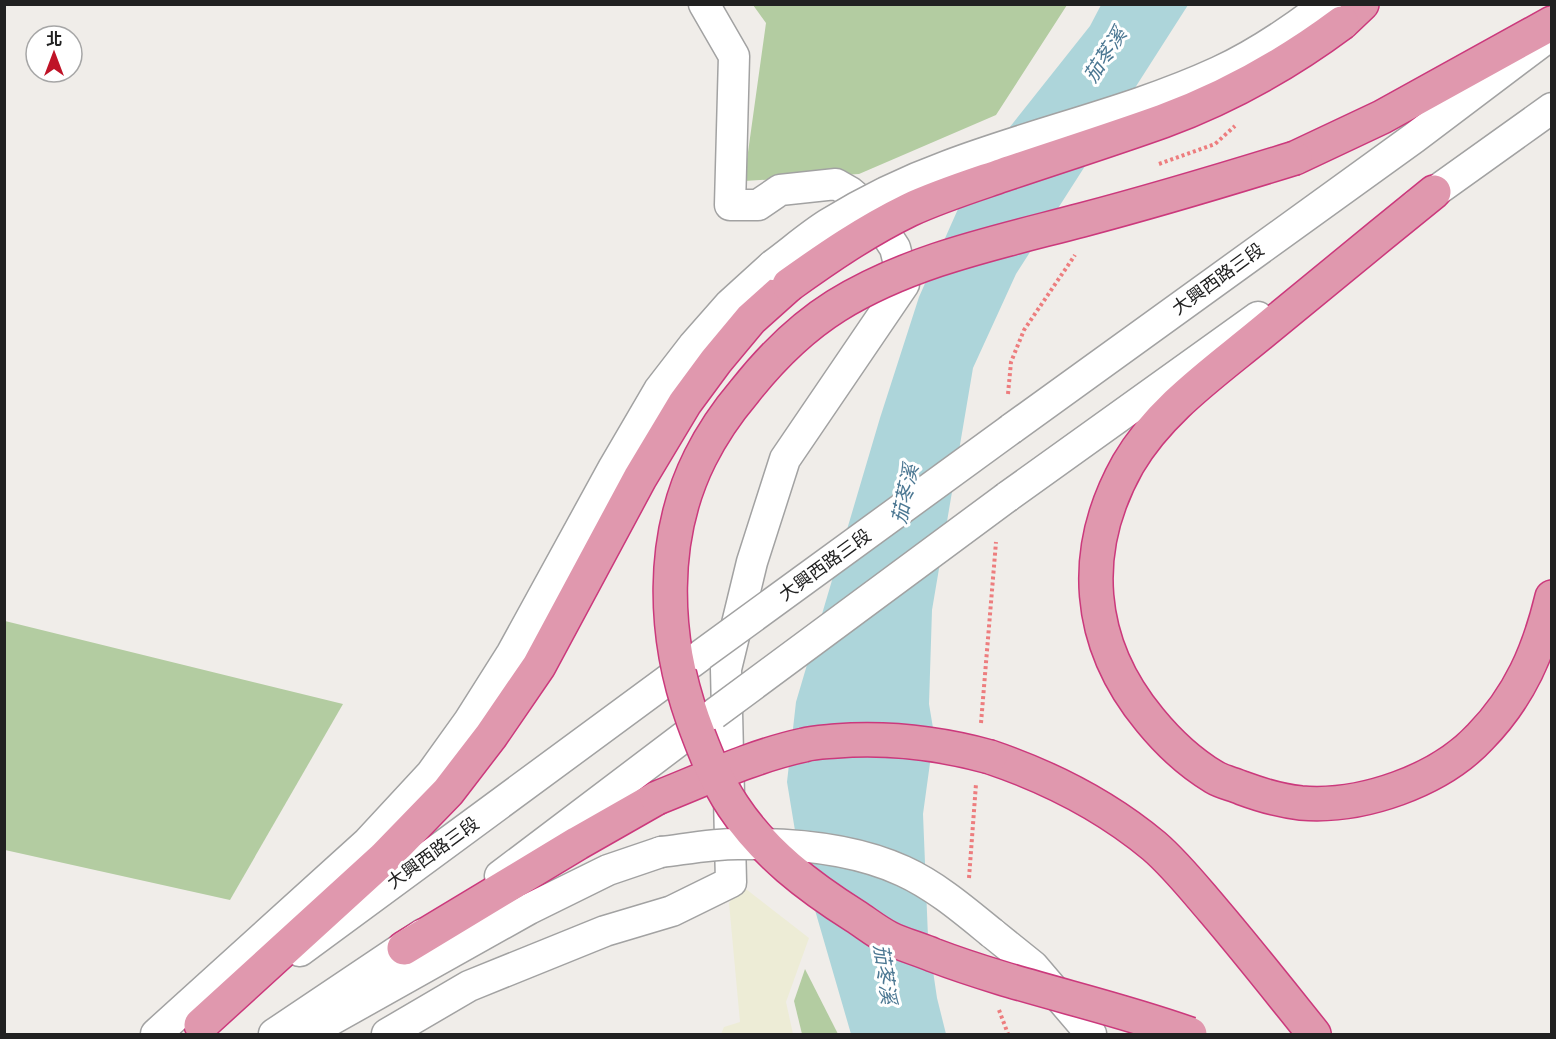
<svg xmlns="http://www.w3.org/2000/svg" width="1556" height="1039" font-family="Quicksand,'Noto Sans TC',sans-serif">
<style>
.farmland{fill:#edecd6}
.forest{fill:#b3cca1}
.water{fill:#add5da}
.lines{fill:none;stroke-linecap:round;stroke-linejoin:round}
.minor-casing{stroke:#a2a2a2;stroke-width:33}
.highway-casing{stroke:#cb397c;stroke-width:36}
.path{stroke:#ed7d7e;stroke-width:4;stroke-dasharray:3 3;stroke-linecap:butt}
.minor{stroke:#fff;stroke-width:30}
.highway{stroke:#e098ae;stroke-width:33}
.minor-bridge-casing{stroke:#a2a2a2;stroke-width:33;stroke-linecap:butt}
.highway-bridge-casing{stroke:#cb397c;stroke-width:36;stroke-linecap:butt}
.minor-bridge{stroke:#fff;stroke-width:30}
.highway-bridge{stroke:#e098ae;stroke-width:33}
.labels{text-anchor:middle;stroke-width:6;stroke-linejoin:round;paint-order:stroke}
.street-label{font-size:18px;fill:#212121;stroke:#fff}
.water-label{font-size:20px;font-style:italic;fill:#4b7792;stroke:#fff}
</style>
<rect width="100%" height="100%" fill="#f0ede9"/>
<polygon class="farmland" points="742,886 809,938 786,1002 793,1034 721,1034 724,1027 740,1022 729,903"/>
<g class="forest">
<polygon points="753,5 1067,5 996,115 859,174 744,181 766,23"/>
<polygon points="5,621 343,704 230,900 5,850"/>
<polygon points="805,969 838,1034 802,1034 794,1001"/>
</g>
<polygon class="water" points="1101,5 1188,5 1016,274 973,368 932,610 929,704 934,734 923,814 928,937 937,998 946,1034 851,1034 799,855 787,782 796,702 880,418 919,297 962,200 1002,137 1090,26"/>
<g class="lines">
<g class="minor-casing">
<g id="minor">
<polyline points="1415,206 1552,108"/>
<polyline points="1011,429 1414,138 1544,40"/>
<polyline points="1007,497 1258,317"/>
<polyline points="500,876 714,714"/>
<polyline points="992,933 1033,966 1091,1034"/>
<polyline points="300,951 699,657"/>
<polyline points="156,1034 368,842 431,774 469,721 512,653 614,467 659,390 693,346 730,304 773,265"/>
<polyline points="274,1034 423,934"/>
<polyline points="306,1034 529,909 608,870 661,852"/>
<polyline points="387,1034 469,986 605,931 672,911 731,882 726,669 752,562 785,459 904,284 895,248 869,208 850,192 836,184 780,190 758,205 730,205 734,56 704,4"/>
</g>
</g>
<g class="highway-casing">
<g id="highway">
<polyline points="1342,23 1362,4"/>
<polyline points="1295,158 1382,117 1552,23"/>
<path d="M1434,192C1377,238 1320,285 1264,331C1216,371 1160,409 1128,464C1079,551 1086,643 1150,720C1168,742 1189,762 1214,777C1222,782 1233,784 1242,788C1261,795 1282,801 1301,803C1362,808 1439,781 1480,737C1520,696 1539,651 1552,597"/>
<path d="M990,757C1049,777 1106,806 1154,846C1176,865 1194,888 1213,910C1248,951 1281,993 1314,1034"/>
<polyline points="404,948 578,843 657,798"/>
<polyline points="201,1025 384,858 448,792 491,736 539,666 640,478 685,403 716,361 751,319 789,285"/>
</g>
</g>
<g class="path">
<polyline points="1159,164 1215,144 1235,126"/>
<polyline points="1008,394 1011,362 1024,330 1075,255"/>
<polyline points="981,723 996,542"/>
<polyline points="969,878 976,784"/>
<polyline points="999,1010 1008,1034"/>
</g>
<use href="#minor" class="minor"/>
<use href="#highway" class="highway"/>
<g class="minor-bridge-casing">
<g id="minor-bridge">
<path d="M773,265C792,251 809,236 828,224C865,201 906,181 947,166C1036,132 1131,112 1218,72C1257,54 1292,30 1326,4"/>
<polyline points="701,655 1011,429"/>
<polyline points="714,714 1007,497"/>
<path d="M661,852C686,849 712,844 738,844C792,843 853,848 903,871C936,886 965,911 992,933"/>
</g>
</g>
<g class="highway-bridge-casing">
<g id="highway-bridge">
<path d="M789,285C828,257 866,231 909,210C939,196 971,186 1003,175C1056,157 1110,140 1163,121C1228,97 1287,64 1342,23"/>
<path d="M657,798C705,779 753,756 804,745C814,742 825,742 836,741C889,737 939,743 990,757"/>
<path d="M1190,1034C1106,1004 1017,987 933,955C919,949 903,945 889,938C877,932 866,923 855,916C809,887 764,853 733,806C715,779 704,750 693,720C663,636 660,538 700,458C712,434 727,412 744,392C770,359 801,328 836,306C910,260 999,242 1082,220C1154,201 1224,180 1295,158"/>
</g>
</g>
<use href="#minor-bridge" class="minor-bridge"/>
<use href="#highway-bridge" class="highway-bridge"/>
</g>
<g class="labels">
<g class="street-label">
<text transform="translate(1218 279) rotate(-36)" y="6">大興西路三段</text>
<text transform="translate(825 565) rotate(-36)" y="6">大興西路三段</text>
<text transform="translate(433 853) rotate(-36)" y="6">大興西路三段</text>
</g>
<g class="water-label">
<text transform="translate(1105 55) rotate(-57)" y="7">茄苳溪</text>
<text transform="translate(905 494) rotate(-78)" y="7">茄苳溪</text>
<text transform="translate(885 974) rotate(82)" y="7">茄苳溪</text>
</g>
</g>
<rect width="1556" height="1039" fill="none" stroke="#212121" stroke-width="12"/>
<g transform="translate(54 54)"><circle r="28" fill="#ffffff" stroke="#a6a6a6" stroke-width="1.5"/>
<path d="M0-4.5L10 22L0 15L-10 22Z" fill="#bf1327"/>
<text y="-9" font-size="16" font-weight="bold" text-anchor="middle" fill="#212121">北</text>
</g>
</svg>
